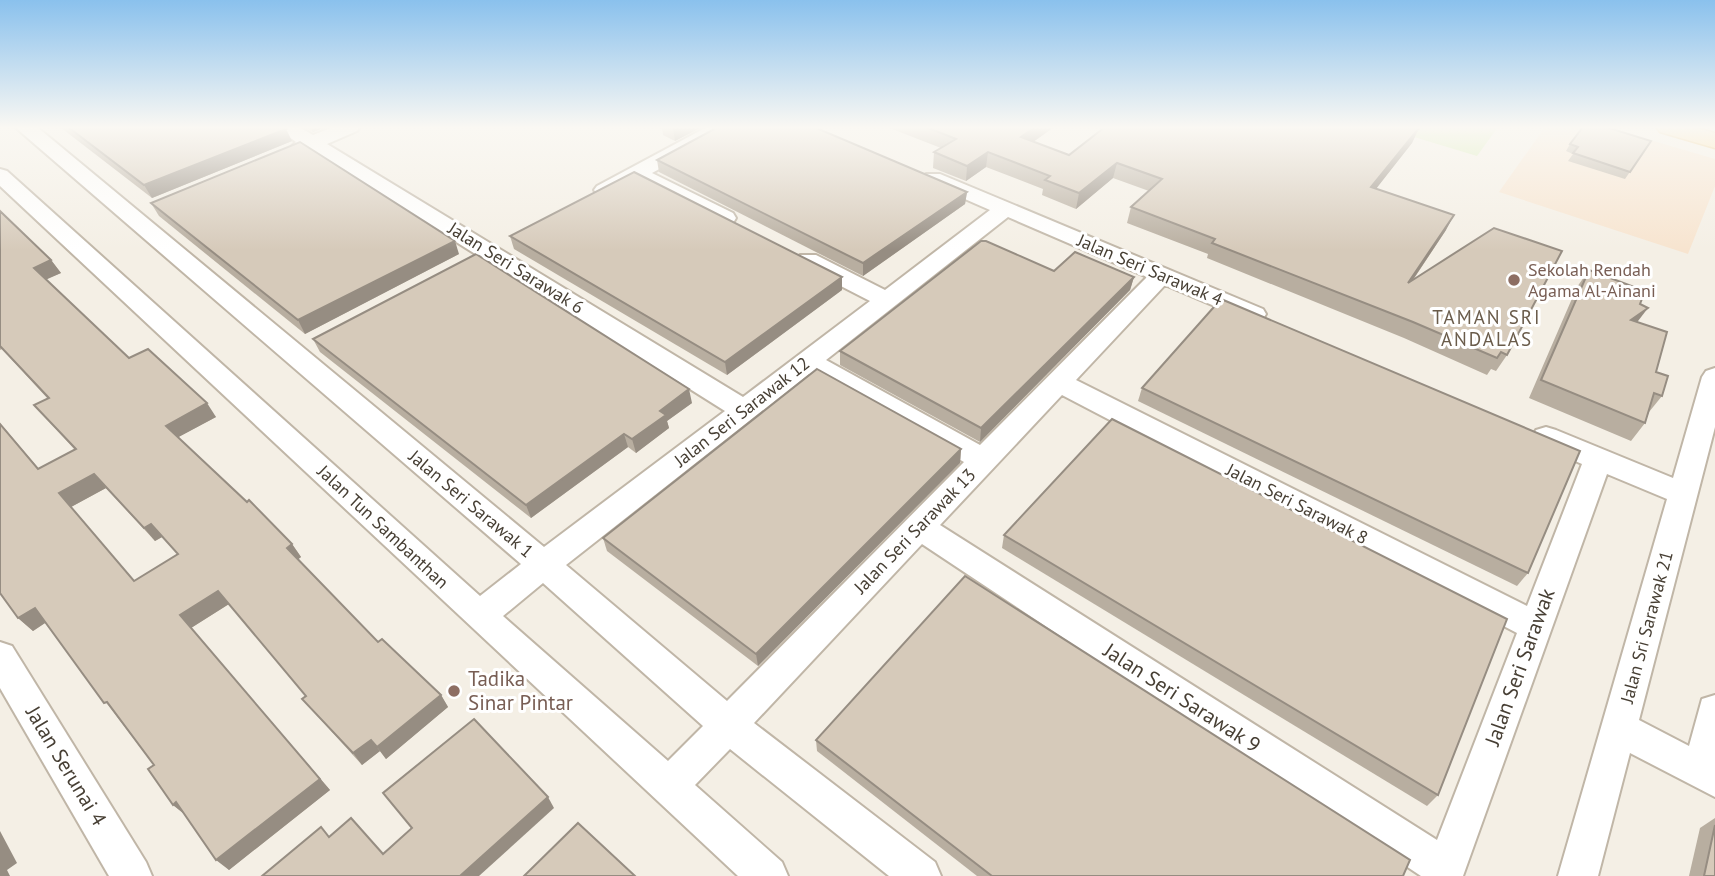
<svg xmlns="http://www.w3.org/2000/svg" width="1715" height="876" font-family="'PT Sans',sans-serif">
<style>
.commercial{fill:#f7e4cf}
.green{fill:#d1ebab}
.lines{fill:none;stroke-linecap:round;stroke-linejoin:round}
.minor-casing{stroke:#c0b6a7;stroke-width:4}
.major-casing{stroke:#ebb95c;stroke-width:3}
.minor{fill:#fff;fill-rule:evenodd}
.major{fill:#ffdb93;fill-rule:evenodd}
.wall{fill:#b8aea0;fill-rule:evenodd}
.shaded-wall{fill:#968d82}
.building{fill:#d6caba;stroke:#968d82;stroke-width:2;fill-rule:evenodd}
.education-dot{fill:#8d6e63;stroke:#fff;stroke-width:2.5}
.labels{text-anchor:middle;stroke-width:6;stroke-linejoin:round;paint-order:stroke}
.street-label{font-size:18px;fill:#473f34;stroke:#fff}
.education-label{font-size:18px;fill:#785e54;stroke:#fff;text-anchor:start}
.neighbourhood-label{font-size:19px;letter-spacing:2px;fill:#6a5c4b;stroke:#fff}
.near-street-label{font-size:21px;fill:#473f34;stroke:#fff}
.near-education-label{font-size:21px;fill:#785e54;stroke:#fff;text-anchor:start}
</style>
<rect width="100%" height="100%" fill="#f4efe5"/>
<polygon class="commercial" points="1545,127 1606,127 1715,159 1715,186 1688,254 1499,192"/>
<polygon class="green" points="1381,127 1498,127 1477,156"/>
<g class="lines">
<g class="minor-casing">
<g id="minor">
<path d="M15,127H37L544,547L725,411L310,150L294,151L291,147L296,142L276,127H299L313,135L333,127H360L357,131L327,144L743,397L870,301L800,265L797,260L800,255H816L885,290L990,210L926,182L923,178L926,174H940L1263,309L1266,314L1263,319L1254,322L1245,319L1165,285L1076,380L1527,606L1582,464L1536,444L1532,437L1536,430L1546,427L1556,430L1673,478L1702,377L1706,371L1715,368V427L1639,720L1689,746L1702,699L1715,695V797L1630,753L1598,876H1558L1667,499L1607,474L1463,876H1421L922,544L754,723L935,862L941,876H889L730,749L695,785L782,862L788,876H738L0,186V169L7,171L480,596L521,564ZM1008,217L1147,277L980,445L826,360ZM809,374L964,462L727,701L566,565ZM1062,395L1517,633L1437,840L940,525ZM543,583L703,726L668,761L503,616Z"/>
<polygon points="707,127 732,127 729,131 652,173 733,213 736,218 733,223 717,223 637,181 611,194 597,194 594,190 597,186"/>
<polygon points="0,642 12,646 146,862 152,876 109,876 0,688"/>
</g>
</g>
<g class="major-casing">
<polygon id="major" points="1656,127 1694,127 1715,133 1715,148 1660,132"/>
</g>
<use href="#minor" class="minor"/>
<use href="#major" class="major"/>
</g>
<g class="wall">
<polygon points="60,127 283,127 292,141 152,198"/>
<polygon points="304,127 326,127 313,132"/>
<polygon points="662,127 702,127 675,141 663,135"/>
<polygon points="887,127 1054,127 1033,142 1069,155 1419,128 1412,143 1376,188 1446,230 1413,280 1507,355 1496,371 1491,369 1487,375 1404,338 1207,258 1208,254 1127,223 1131,207 1149,191 1113,178 1076,209 1042,195 1043,189 986,167 966,181 933,168 934,152 941,148"/>
<polygon points="1651,141 1625,179 1568,161 1573,154 1566,151 1570,144"/>
<polygon points="657,160 967,192 965,204 863,276 659,172"/>
<polygon points="151,203 459,254 305,334 159,216"/>
<path d="M0,211L51,260L61,273L46,279L129,358L216,417L178,437L292,544L301,557L298,559L378,642L441,695L448,707L386,759L380,751L362,765L302,699L306,696L229,604L191,628L330,790L229,870L184,814L173,805L154,765L45,623L33,631L18,618L0,423L39,469L75,450L34,405L48,399L2,349L0,350ZM106,488L155,541L162,537L178,554L134,581L71,507Z"/>
<polygon points="510,236 842,290 727,375 514,249"/>
<polygon points="1589,270 1640,304 1637,322 1656,372 1662,396 1649,412 1645,423 1631,441 1529,398 1577,287"/>
<polygon points="1054,271 1134,277 1130,290 980,442 840,365 840,351"/>
<polygon points="313,339 692,403 667,421 669,428 636,453 628,447 531,518 320,352"/>
<polygon points="1142,388 1528,573 1517,586 1138,401"/>
<polygon points="961,449 960,463 758,666 607,551 603,538"/>
<polygon points="1004,535 1438,795 1427,806 1002,548"/>
<polygon points="816,740 1403,876 977,876 817,751"/>
<polygon points="1715,818 1715,876 1689,876 1700,828"/>
</g>
<g class="shaded-wall">
<polygon points="311,127 326,127 313,132"/>
<polygon points="676,127 702,127 675,141 673,128"/>
<polygon points="1035,127 1054,127 1019,152 1021,137"/>
<polygon points="1419,128 1412,143 1365,203 1371,187"/>
<polygon points="286,129 292,141 152,198 144,185"/>
<polygon points="988,152 986,167 966,181 967,166"/>
<polygon points="1117,163 1113,178 1076,209 1079,193"/>
<polygon points="967,192 965,204 863,276 863,263"/>
<polygon points="1454,215 1446,230 1400,299 1408,283"/>
<polygon points="455,241 459,254 305,334 298,320"/>
<polygon points="51,260 61,273 43,281 34,268"/>
<polygon points="842,277 842,290 727,375 725,362"/>
<polygon points="1134,277 1130,290 980,442 981,428"/>
<polygon points="1648,308 1635,325 1631,320"/>
<polygon points="689,389 692,403 667,421 669,428 636,453 632,439 660,411"/>
<polygon points="207,403 216,417 175,439 166,426"/>
<polygon points="624,434 628,447 531,518 526,505"/>
<polygon points="961,449 960,463 758,666 756,654"/>
<polygon points="94,474 106,488 71,507 146,594 59,493"/>
<polygon points="151,524 162,537 155,541 144,528"/>
<polygon points="292,544 301,557 296,561 287,548"/>
<polygon points="218,591 229,604 191,628 330,790 229,870 216,860 180,615"/>
<polygon points="35,608 48,621 33,631 18,618"/>
<polygon points="441,695 448,707 386,759 377,747"/>
<polygon points="371,740 380,751 362,765 353,753"/>
<polygon points="548,797 554,808 479,876 460,876"/>
<polygon points="176,802 187,816 173,805"/>
<polygon points="0,831 17,863 7,870 10,876 0,876"/>
</g>
<g class="building">
<polygon points="68,127 283,127 286,129 144,185"/>
<polygon points="718,127 814,127 967,192 863,263 657,160"/>
<polygon points="926,127 1035,127 1021,137 1069,155 1105,127 1415,127 1419,128 1371,187 1454,215 1408,283 1494,228 1562,251 1507,355 1501,352 1497,358 1413,322 1212,243 1215,239 1131,207 1162,179 1117,163 1079,193 1045,180 1050,176 988,152 967,166 934,152 956,139"/>
<polygon points="1583,127 1606,127 1651,141 1630,172 1573,153 1578,147 1570,144"/>
<polygon points="300,142 455,241 298,320 151,203"/>
<polygon points="634,172 842,277 725,362 510,236"/>
<path d="M0,211L51,260L34,268L129,358L148,349L207,403L166,426L247,502L249,500L292,544L287,548L378,642L382,639L441,695L377,747L371,740L353,753L302,699L306,696L218,591L180,615L320,779L216,860L176,802L173,805L148,769L154,765L107,702L104,703L35,608L18,618L0,593V424L38,469L76,449L34,405L49,398L0,346ZM94,474L144,528L151,524L178,554L134,581L59,493Z"/>
<polygon points="981,241 986,241 1054,271 1075,252 1134,277 981,428 840,351"/>
<polygon points="476,254 689,389 660,411 666,415 632,439 624,434 526,505 313,339"/>
<polygon points="1589,270 1645,291 1640,304 1648,308 1631,320 1667,332 1656,372 1668,376 1662,396 1654,393 1645,423 1541,380"/>
<polygon points="1221,299 1580,451 1528,573 1142,388"/>
<polygon points="817,369 961,449 756,654 603,538"/>
<polygon points="1112,419 1507,619 1438,795 1004,535"/>
<polygon points="965,576 1410,860 1403,876 992,876 816,740"/>
<polygon points="474,719 548,797 460,876 262,876 321,827 329,837 351,818 383,854 412,828 383,793"/>
<polygon points="578,823 635,876 524,876"/>
<polygon points="1715,825 1715,876 1704,876"/>
</g>
<linearGradient id="sky" x2="0" y2="1"><stop stop-color="#8ac1ed"/><stop offset="0.51" stop-color="#faf8f3"/><stop offset="1" stop-color="#faf8f3" stop-opacity="0"/></linearGradient>
<rect width="1715" height="250" fill="url(#sky)"/>
<g class="education-dot">
<circle cx="1514" cy="280" r="7"/>
<circle cx="454" cy="691" r="7"/>
</g>
<g class="labels">
<g class="street-label">
<text transform="translate(516 268) rotate(32)" y="6">Jalan Seri Sarawak 6</text>
<text transform="translate(1150 270) rotate(23)" y="6">Jalan Seri Sarawak 4</text>
<text transform="translate(742 412) rotate(-38)" y="6">Jalan Seri Sarawak 12</text>
<text transform="translate(471 504) rotate(40)" y="6">Jalan Seri Sarawak 1</text>
<text transform="translate(1297 504) rotate(27)" y="6">Jalan Seri Sarawak 8</text>
<text transform="translate(383 527) rotate(43)" y="6">Jalan Tun Sambanthan</text>
<text transform="translate(915 531) rotate(-46)" y="6">Jalan Seri Sarawak 13</text>
<text transform="translate(1647 627) rotate(-75)" y="6">Jalan Sri Sarawak 21</text>
</g>
<g class="education-label">
<text x="1528" y="276">Sekolah Rendah<tspan x="1528" dy="21">Agama Al-Ainani</tspan></text>
</g>
<g class="neighbourhood-label">
<text x="1487" y="324">TAMAN SRI<tspan x="1487" dy="22">ANDALAS</tspan></text>
</g>
<g class="near-street-label">
<text transform="translate(1520 667) rotate(-70)" y="7">Jalan Seri Sarawak</text>
<text transform="translate(1182 698) rotate(33)" y="7">Jalan Seri Sarawak 9</text>
<text transform="translate(66 766) rotate(59)" y="7">Jalan Serunai 4</text>
</g>
<g class="near-education-label">
<text x="468" y="686">Tadika<tspan x="468" dy="24">Sinar Pintar</tspan></text>
</g>
</g>
</svg>
